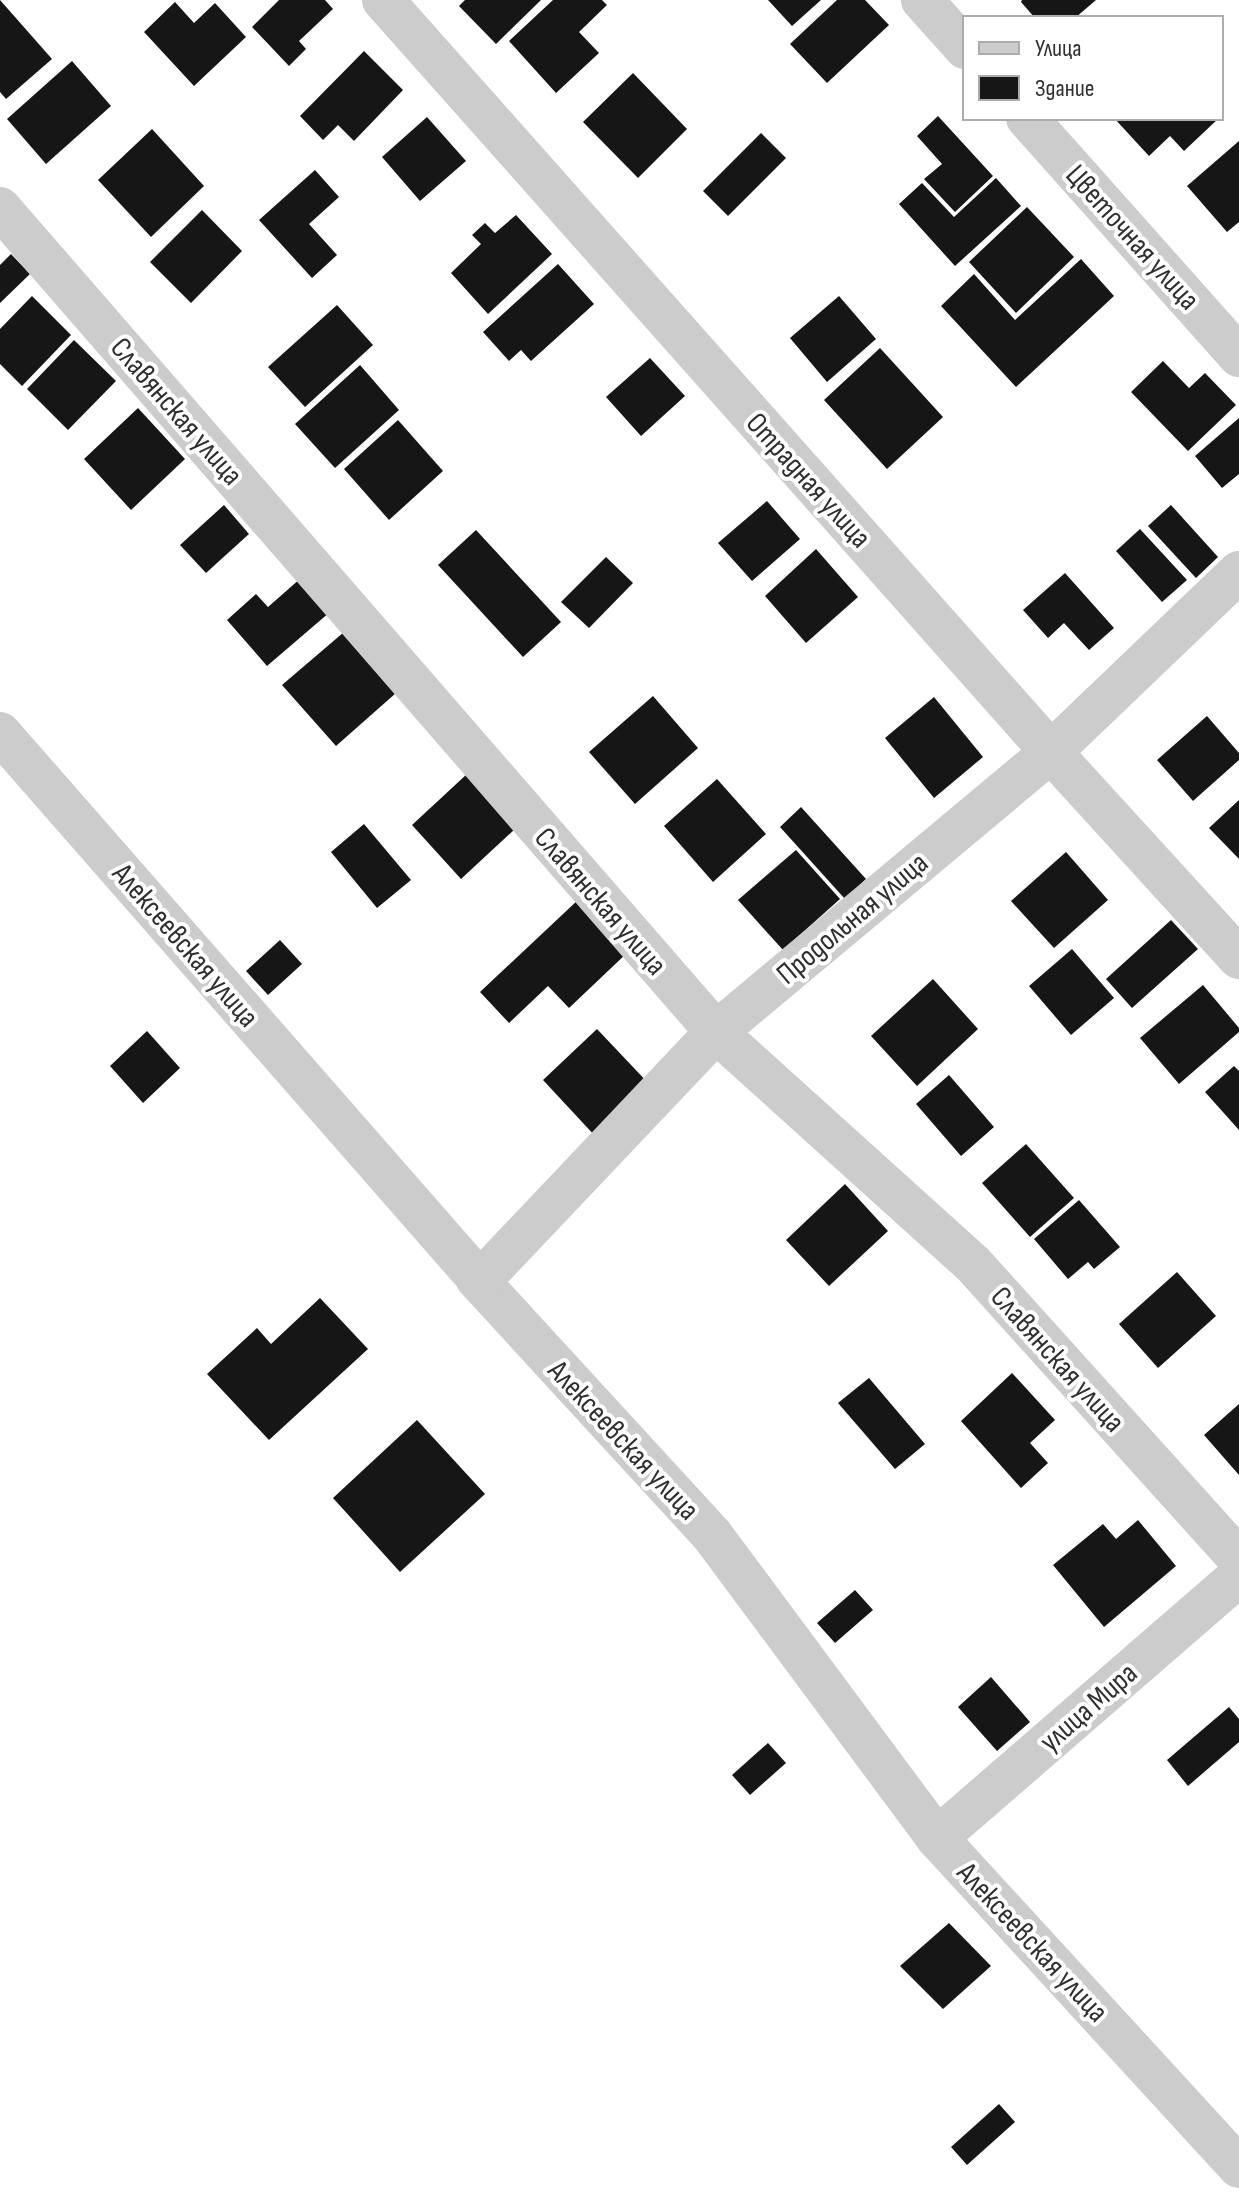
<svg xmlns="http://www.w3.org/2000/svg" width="1239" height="2201" font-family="'Sofia Sans Condensed',sans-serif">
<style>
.building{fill:#161616}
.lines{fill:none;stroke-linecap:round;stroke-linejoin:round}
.minor{stroke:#ccc;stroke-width:42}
.labels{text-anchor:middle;stroke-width:8;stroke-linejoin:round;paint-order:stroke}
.street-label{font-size:30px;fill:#2f2f2f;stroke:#fff}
</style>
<rect width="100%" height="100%" fill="#fff"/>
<g class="building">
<polygon points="0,0 52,59 6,99 0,92"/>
<polygon points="279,0 325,0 333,9 299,41 306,49 289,66 252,27"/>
<polygon points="465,0 541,0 496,44 459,6"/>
<polygon points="553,0 602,0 607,5 579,32 599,53 556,93 509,41"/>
<polygon points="768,0 821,0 792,26"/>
<polygon points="837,0 865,0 889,25 827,83 790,44"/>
<polygon points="1022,0 1096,0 1075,18 1035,18 1021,2"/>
<polygon points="175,2 194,23 215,3 246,37 194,86 144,32"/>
<polygon points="364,51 403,90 354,141 338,125 323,140 300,116"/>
<polygon points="72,61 111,106 46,164 7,119"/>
<polygon points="633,73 687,129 638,178 583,122"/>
<polygon points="938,116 993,176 955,212 924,179 942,164 917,136"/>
<polygon points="427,117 466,161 420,201 382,157"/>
<polygon points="1114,118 1219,118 1184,151 1170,136 1149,156"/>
<polygon points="152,129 204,186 151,237 98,180"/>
<polygon points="761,133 786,158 728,216 703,191"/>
<polygon points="1239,141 1239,222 1227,232 1187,186"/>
<polygon points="315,170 339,197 309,224 337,255 312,278 259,220"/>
<polygon points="996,178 1021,206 955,266 899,204 922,183 954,217"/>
<polygon points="1027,207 1074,257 1016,313 969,262"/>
<polygon points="202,210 242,251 191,303 150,262"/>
<polygon points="516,215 552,254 488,314 451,273 481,244 472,235 485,223 495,233"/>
<polygon points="11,254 30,274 0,303 0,265"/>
<polygon points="1081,259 1114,296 1016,387 941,306 974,274 1015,320"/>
<polygon points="558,264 594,304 531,361 521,350 509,361 483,332"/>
<polygon points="32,296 71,335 22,386 0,364 0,329"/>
<polygon points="839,296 876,339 827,382 790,338"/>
<polygon points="337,305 373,345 305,407 268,367"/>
<polygon points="74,340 116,381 68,430 27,389"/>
<polygon points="880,348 943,417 887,469 824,400"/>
<polygon points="650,358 685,396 641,436 606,397"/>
<polygon points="1163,361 1189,388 1205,373 1236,405 1188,451 1131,392"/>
<polygon points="360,365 399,410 335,468 295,424"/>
<polygon points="138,408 185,459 131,510 84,459"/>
<polygon points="1239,418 1239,474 1222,488 1195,456"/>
<polygon points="398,420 443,471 389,520 344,469"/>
<polygon points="767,501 800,539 752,581 718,543"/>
<polygon points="224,505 249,534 206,573 180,545"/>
<polygon points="1171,505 1218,557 1196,578 1148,526"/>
<polygon points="1140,529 1187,580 1162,602 1116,551"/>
<polygon points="476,530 561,622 523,657 438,565"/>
<polygon points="816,549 858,597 806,643 765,596"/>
<polygon points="606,557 633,583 589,628 561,602"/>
<polygon points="1065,573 1114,628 1089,650 1064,623 1048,638 1023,610"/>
<polygon points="301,578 330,612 267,666 227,620 256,594 268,607"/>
<polygon points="344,632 396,693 336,746 282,685"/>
<polygon points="653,696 698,748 635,804 589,752"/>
<polygon points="934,697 983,757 934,798 885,738"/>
<polygon points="1207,716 1239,753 1239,760 1193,801 1157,760"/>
<polygon points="467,774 516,828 461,879 412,825"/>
<polygon points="717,779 766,834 713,882 664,826"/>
<polygon points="1239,800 1239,859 1209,828"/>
<polygon points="801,807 866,879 845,899 780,827"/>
<polygon points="364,824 411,880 377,908 331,852"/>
<polygon points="796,850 840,899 783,950 738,900"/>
<polygon points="1066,852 1108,900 1054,948 1011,901"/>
<polygon points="579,899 628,952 569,1008 548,986 509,1023 480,992"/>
<polygon points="1171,920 1198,949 1132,1008 1106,979"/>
<polygon points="280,940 302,964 268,995 246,971"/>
<polygon points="1072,949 1114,998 1071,1035 1029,986"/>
<polygon points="933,979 978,1029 917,1086 871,1036"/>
<polygon points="1203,985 1239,1028 1239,1032 1179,1084 1140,1038"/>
<polygon points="597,1029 650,1085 596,1137 543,1080"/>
<polygon points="147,1031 180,1068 143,1103 110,1066"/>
<polygon points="1234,1066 1239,1071 1239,1130 1205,1092"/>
<polygon points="949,1075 994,1127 961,1156 916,1104"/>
<polygon points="1026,1144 1074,1198 1030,1237 982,1183"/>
<polygon points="845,1184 888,1231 829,1286 786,1240"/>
<polygon points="1079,1200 1120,1247 1094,1269 1088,1262 1068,1279 1034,1239"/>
<polygon points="1177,1272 1216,1316 1158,1368 1119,1324"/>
<polygon points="320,1298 368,1349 269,1440 207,1374 257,1328 271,1344"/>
<polygon points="1012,1373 1055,1420 1030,1443 1048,1463 1021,1488 961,1421"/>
<polygon points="869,1378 925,1444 895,1469 838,1403"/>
<polygon points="1239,1404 1239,1475 1204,1435"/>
<polygon points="417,1420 485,1494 400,1572 333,1498"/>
<polygon points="1138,1520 1176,1566 1104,1627 1053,1565 1103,1524 1116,1539"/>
<polygon points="855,1590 873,1610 835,1643 817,1623"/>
<polygon points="991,1677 1030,1722 997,1751 958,1707"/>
<polygon points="1229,1707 1239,1719 1239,1742 1188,1786 1167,1760"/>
<polygon points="768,1743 786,1763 750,1795 732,1775"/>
<polygon points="949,1923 991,1966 943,2009 900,1966"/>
<polygon points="999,2104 1015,2122 967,2165 951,2147"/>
</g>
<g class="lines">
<g class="minor">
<polyline points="383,0 1051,752 1239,958"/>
<polyline points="922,0 965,48"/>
<polyline points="1027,118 1239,356"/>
<polyline points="0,208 716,1032 973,1264 1239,1559"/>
<polyline points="0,733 480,1281 476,1278 712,1535 937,1838 1239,2167"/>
<polyline points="480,1281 716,1032 1051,752 1239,572"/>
<polyline points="937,1838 1239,1576"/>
</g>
</g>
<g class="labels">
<g class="street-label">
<text transform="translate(1133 237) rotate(48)" y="10">Цветочная улица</text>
<text transform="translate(177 411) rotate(49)" y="10">Славянская улица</text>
<text transform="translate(809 480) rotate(48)" y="10">Отрадная улица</text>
<text transform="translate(601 901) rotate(49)" y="10">Славянская улица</text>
<text transform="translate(852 918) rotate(-40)" y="10">Продольная улица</text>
<text transform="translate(186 945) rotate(49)" y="10">Алексеевская улица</text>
<text transform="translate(1058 1359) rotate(48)" y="10">Славянская улица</text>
<text transform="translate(624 1440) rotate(47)" y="10">Алексеевская улица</text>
<text transform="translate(1088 1707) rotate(-41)" y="10">улица Мира</text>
<text transform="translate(1033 1942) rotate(47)" y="10">Алексеевская улица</text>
</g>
</g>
<rect x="963" y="16" width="260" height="104" fill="#ffffff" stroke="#acacac" stroke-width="2"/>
<rect x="979" y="42" width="40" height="12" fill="#cccccc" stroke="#acacac" stroke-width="2"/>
<text x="1035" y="56" font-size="24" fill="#2f2f2f">Улица</text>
<rect x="979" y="76" width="40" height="24" fill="#161616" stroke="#acacac" stroke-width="2"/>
<text x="1035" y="96" font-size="24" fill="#2f2f2f">Здание</text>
</svg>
